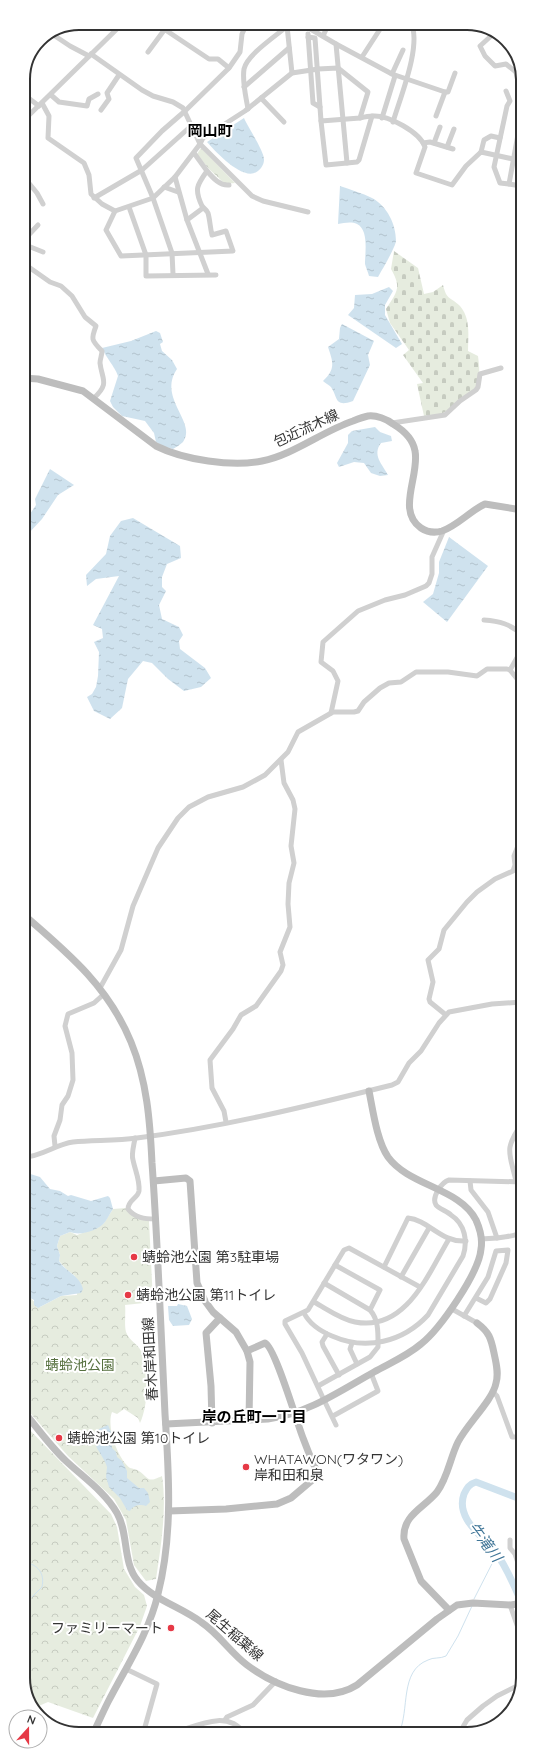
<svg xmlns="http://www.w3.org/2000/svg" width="546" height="1757" font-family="Quicksand,'Noto Sans JP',sans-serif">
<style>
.forest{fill:url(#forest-crowns)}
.cemetery{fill:url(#cemetery-stones)}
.water{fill:url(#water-ripples)}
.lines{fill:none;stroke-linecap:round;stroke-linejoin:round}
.stream{stroke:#cfe2ee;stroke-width:1}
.river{stroke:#cfe2ee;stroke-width:7}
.street{stroke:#d0d0d0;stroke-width:5}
.secondary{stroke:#bdbdbd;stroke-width:7}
.poi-dot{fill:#e63946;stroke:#fff;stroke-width:1.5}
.labels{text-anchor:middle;stroke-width:4;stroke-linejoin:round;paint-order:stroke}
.street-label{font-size:14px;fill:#333;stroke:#fff}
.poi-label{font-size:14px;fill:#333;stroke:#fff;text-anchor:start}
.park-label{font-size:14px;fill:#56703f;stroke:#fff}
.neighbourhood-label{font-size:15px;font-weight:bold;fill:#000;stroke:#fff}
.water-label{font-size:15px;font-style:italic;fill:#3f7597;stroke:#fff}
.rim{fill:none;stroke:#333;stroke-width:2}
</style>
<defs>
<pattern id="forest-crowns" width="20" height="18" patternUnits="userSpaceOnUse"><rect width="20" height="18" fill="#e6ecdf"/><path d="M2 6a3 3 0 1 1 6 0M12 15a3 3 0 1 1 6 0" fill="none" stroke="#c6cbc0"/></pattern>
<pattern id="cemetery-stones" width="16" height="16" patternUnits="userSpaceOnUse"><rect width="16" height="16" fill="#e6ecdf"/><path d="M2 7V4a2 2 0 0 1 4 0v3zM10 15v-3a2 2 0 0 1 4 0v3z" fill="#c6cbc0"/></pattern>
<pattern id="water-ripples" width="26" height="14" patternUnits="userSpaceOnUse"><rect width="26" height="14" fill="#cfe2ee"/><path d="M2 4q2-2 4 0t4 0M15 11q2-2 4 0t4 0" fill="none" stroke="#b2c2cd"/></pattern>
</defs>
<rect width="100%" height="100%" fill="#fff"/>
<g class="forest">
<polygon points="201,148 235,183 225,184 209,169 197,154"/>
<path d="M126,1208L131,1214L149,1221L153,1302L125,1305C126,1313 124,1324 126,1332C129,1341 138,1344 141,1351C150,1368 148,1407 140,1423L138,1418L124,1409L117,1414L112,1412C106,1427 118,1459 130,1468C133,1469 136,1469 139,1471C150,1479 147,1483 162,1476C167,1509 161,1546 156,1579L146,1581L134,1565L126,1520L114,1499L68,1456L25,1407L24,1273L27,1295L40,1307L61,1296L77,1295L75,1276L67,1270L59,1261L60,1255L57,1246L60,1236L70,1232L77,1235L99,1227L104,1223L113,1209Z"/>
<polygon points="25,1425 111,1514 117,1527 124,1569 135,1587 144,1595 147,1606 140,1626 93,1718 48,1702 34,1708 25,1693"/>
</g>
<path class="cemetery" d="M394,251L418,268L424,294L433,292L443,285C447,301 450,296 460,306C471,319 468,335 468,351L478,356C479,365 481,377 476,386C472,394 447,412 439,415C435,416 429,416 424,416L417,384L423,383L403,355L409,350L390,323L386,309C397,292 402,288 391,269Z"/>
<g class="water">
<path d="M244,118C248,127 265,153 264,160C264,164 261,169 258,171C244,183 215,151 207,142Z"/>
<path d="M340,186C351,190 362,193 372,198C387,206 396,224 396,241C395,248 382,270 378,277L369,276C368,272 366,268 365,264C365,252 369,230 357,224C351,221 344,223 338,224Z"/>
<polygon points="389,287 393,291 385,305 385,315 402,344 396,348 348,315 354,308 355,295 372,294"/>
<path d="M342,324L374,341L368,355L370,365L353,401C334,408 338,397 331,387C329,385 325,383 323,381C336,369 333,362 328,347L339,339L340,328Z"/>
<path d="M156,331L160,333L163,342L160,344L162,351L172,360L177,369C157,398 198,423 183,442C180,445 176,447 173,449L165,447L156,442L154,433L145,421L122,416L113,407L110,401L118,376C114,365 106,358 102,348L131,341Z"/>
<path d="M375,427L380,432L391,436L392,441L381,443C372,455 382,464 388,475L380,476L371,473L364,463L354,462L339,467L337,463L348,443V435L352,431Z"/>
<polygon points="50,469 74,485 58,495 42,519 28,534 24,528 24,523 36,505 35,499"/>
<polygon points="133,518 180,546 181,558 167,564 162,577 162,587 166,591 159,605 162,619 179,627 183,635 179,641 180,649 205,668 211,678 201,687 184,691 168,679 152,663 143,661 128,679 122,708 110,719 94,711 87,697 92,694 96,687 98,676 99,652 94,642 103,638 102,629 93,625 119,576 96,579 87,586 86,575 106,554 110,536 121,521"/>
<polygon points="449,537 488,566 447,622 423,602 433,594 439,573 439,562"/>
<path d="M24,1172L40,1177L50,1189L60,1191L68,1196L71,1195L91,1201L108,1196L110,1198L113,1209C110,1213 108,1218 105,1222C98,1231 80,1236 70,1232L60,1236L57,1246L60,1255L59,1261C66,1272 80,1276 83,1289L81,1293L61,1296L38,1308L34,1305V1300L28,1297L26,1288Z"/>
<polygon points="178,1304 187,1306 192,1319 189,1325 173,1326 169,1320 168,1306 177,1306"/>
<path d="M108,1425L111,1432L112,1448L116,1452L117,1457L122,1461L127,1471V1478L139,1488H144L148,1493L150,1502L146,1506C141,1504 133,1505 130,1511L127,1510L120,1498L109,1487L106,1477L107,1467C103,1452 88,1446 99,1429Z"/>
</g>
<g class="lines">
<g class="stream">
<path d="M25,1562C38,1565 45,1573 42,1587L32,1597"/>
<polyline points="474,1599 497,1554"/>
<path d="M399,1733C410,1710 399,1671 428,1660C433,1657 440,1659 446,1656L458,1636L472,1606"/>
</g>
<path class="river" d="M523,1500L476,1482C469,1484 467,1488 464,1494C455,1519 484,1537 496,1553C507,1567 516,1590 523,1606"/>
<g class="street">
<polyline points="155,23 209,59 218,59 229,68"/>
<polyline points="207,23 210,26"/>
<polyline points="297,23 307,27 336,44 347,163 326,165 321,121"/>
<polyline points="287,26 292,73 318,69 338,68 368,92 360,118 321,121 315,38 308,37"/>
<polyline points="52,34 70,46 89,56"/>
<polyline points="308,34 313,103 320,107"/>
<polyline points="323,36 329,23"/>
<polyline points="491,36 480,46 485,56 495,66 506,64 516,72"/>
<polyline points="336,44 392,74 445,92 448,92 455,73"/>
<polyline points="148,52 165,29"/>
<path d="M91,54L142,90L153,96L173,102L183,108L200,144L175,177L153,198L115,211L106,230L121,256L233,251L226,231L212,235C210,227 210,220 208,213C206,209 204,209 202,206C194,189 197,185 207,171L194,153"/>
<polyline points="362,57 384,23"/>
<polyline points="521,70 516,72 521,97"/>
<polyline points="292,73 245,111 203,138 200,144 252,196 263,201 308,212"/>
<polyline points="392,74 403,50"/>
<polyline points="244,87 289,48"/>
<polyline points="506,91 510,101 507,106 494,167 500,183 509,184"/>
<polyline points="23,94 39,106"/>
<polyline points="51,95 59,102 87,106 89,99 98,94"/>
<polyline points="261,98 284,122"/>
<polyline points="42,103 49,116 48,138 84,163 89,175 91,194 102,204 115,211"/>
<path d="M248,109C246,97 242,82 244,69C247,54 279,34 291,23"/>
<polyline points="101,110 109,99 107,93 119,75"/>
<polyline points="436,116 445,92"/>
<path d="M360,118C364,117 369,116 373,116C388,115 420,132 425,147L416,173L452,185L466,166L481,152L513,159"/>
<polyline points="382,118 395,76"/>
<polyline points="521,118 509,184 521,186"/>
<polyline points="23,121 123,23"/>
<path d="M393,122C400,98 422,45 411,23"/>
<polyline points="423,143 430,142 453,149"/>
<polyline points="434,143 440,127"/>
<polyline points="447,147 454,129"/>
<polyline points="481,152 484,140 491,136 500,138"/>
<polyline points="347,163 357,162 359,160 372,116"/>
<path d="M207,171C213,178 220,186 229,185"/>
<polyline points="23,176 37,193 43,204"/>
<polyline points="175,177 187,220 208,274"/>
<polyline points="164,187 178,192"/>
<polyline points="94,198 142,170 191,126"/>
<polyline points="129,207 146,255 146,276 216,275"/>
<polyline points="187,220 203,208"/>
<polyline points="23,241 38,225"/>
<polyline points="23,244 43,252"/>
<path d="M23,263L50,282L61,286L72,296L85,317L96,326C91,339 91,340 102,351C102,355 100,359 100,363C102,380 110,383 94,398"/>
<polyline points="173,274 172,253 153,198 136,158 162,131 185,111 229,68 240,52 242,34 247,23"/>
<polyline points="392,423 445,415 460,401 476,390 478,387 480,374 501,368"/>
<path d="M484,620C499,621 511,624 522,635"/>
<polyline points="510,670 522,649"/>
<polyline points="331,713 338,681 333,671 321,662 323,642 358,611 385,600 405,595 426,586 429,583 432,574 432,557 444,530"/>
<polyline points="100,988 121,950 133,906 158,848 178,818 189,807 208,797 243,787 256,780 265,775 288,752 298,732 333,712 354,712 358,711 364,702 380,688 389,683 401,682 416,672 448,672 477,676 487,669 507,669 510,670 522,685"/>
<polyline points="446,1015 430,1002 429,999 433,982 428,960 439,949 444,930 467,902 477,892 495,879 513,871 515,865 514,856 522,836"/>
<path d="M520,1077C518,1065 515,1049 522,1038"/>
<polyline points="226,1122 224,1111 212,1088 210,1060 233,1029 241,1015 256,1006 281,971 283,965 280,952 290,927 288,904 289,883 294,863 291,846 295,809 293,800 284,783 281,760"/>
<path d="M135,1138C134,1145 131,1154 133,1160C135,1170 140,1180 139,1191C138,1198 128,1200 128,1209C135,1218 145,1219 155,1219"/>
<polyline points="55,1146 54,1136 60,1120 62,1105 68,1096 73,1080 72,1053 65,1026 68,1014 94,1003 104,994"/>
<path d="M24,1157C41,1157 56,1144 73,1142C94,1140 116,1141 137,1138C223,1127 308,1106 392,1085L398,1082L409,1063L421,1051L439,1023L449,1012L492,1004L522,1002"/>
<polyline points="470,1181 471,1190 488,1212 497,1238 481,1239"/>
<path d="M516,1181C509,1151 504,1150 522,1123"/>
<path d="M497,1238C506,1236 515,1237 522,1232"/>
<polyline points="335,1265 380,1290 370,1310"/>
<path d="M384,1267L408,1218C429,1220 441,1243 466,1241"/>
<polyline points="401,1277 429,1228"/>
<path d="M314,1302C327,1309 340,1319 355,1322C406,1332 428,1274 449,1239"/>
<polyline points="452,1309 477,1323"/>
<path d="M304,1313C310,1325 320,1331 332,1336C366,1351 403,1342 428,1315L463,1256C468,1241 465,1224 451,1215C447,1211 439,1209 436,1205C431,1197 442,1182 449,1180L522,1182"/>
<polyline points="464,1316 488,1277 496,1251 508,1250 506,1263 490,1299 486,1303 476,1298"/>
<polyline points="327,1334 322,1342 323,1346 339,1375"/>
<polyline points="352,1343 350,1349 357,1364"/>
<path d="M318,1386L370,1357L378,1347C378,1334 379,1320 370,1310L324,1283"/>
<polyline points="493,1392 497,1396 512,1437 523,1437"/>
<polyline points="324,1400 302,1353 285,1324 285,1321 308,1310 344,1250 349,1248 420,1287"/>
<polyline points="324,1400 336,1425"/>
<polyline points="333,1416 378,1391 371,1373"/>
<polyline points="510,1540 510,1548 515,1554 523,1578"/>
<polyline points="510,1605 523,1642"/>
<polyline points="126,1669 157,1684 143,1734"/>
<polyline points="225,1720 227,1717 253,1705 276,1681"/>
<polyline points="460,1732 467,1720 483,1706 497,1696 521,1684"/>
<path d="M173,1733C197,1726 227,1709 244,1733"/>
</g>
<g class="secondary">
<path d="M23,378L38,379L83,391L156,446C184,460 232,467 262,461C293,455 323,431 353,421C358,419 363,417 368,416C376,415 387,419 393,424C403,430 413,439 415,451C420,475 396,511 421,528C427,532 435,533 442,531C457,526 470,511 485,504L522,510"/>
<path d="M24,915C68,953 108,986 131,1042C147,1081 150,1121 152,1163C155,1204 157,1245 159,1286C161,1329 163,1371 165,1414C169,1474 173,1535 158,1594C149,1633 126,1667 108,1702C103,1712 98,1723 93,1734"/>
<polyline points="154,1181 186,1178 190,1181 197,1283 205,1301 213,1312 236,1332 247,1351 250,1362 249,1420"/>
<path d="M25,1413C38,1429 51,1447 66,1461C83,1477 105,1492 117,1513C129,1534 122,1562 138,1581C154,1600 181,1607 201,1622C219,1634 230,1652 247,1665C275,1686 324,1706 357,1685L437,1619L457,1605L473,1603L511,1605L523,1603"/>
<polyline points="212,1423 211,1386 206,1333 220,1318"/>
<path d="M166,1424L268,1419C307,1414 340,1391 374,1372C390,1363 407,1356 421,1344C440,1329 479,1273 481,1249C483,1238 480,1229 476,1220C460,1188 409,1186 388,1157C377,1141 373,1111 369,1091"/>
<path d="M169,1511L226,1509L277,1504L291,1498L317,1476V1472C312,1461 307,1449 303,1438C297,1423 275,1347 265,1343L247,1351"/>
<path d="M449,1610L421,1581L404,1539C402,1515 424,1508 437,1492C448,1477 450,1458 458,1442C467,1424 493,1400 496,1383C499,1373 496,1363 494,1353C491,1338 489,1332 477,1323"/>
</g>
</g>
<g class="poi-dot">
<circle cx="134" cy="1257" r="4"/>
<circle cx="128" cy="1295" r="4"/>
<circle cx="59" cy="1438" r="4"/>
<circle cx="246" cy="1467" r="4"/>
<circle cx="171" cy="1628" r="4"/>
</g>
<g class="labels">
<g class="street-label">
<text transform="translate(306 428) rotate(-25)" y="5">包近流木線</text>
<text transform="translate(150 1359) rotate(-93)" y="5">春木岸和田線</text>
<text transform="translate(235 1635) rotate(41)" y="5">尾生稲葉線</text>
</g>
<g class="poi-label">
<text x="142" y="1262">蜻蛉池公園 第3駐車場</text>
<text x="136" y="1300">蜻蛉池公園 第11トイレ</text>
<text x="67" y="1443">蜻蛉池公園 第10トイレ</text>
<text x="254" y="1464">WHATAWON(ワタワン)<tspan x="254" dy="16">岸和田和泉</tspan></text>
<text x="163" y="1633" text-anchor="end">ファミリーマート</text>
</g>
<g class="park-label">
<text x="80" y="1370">蜻蛉池公園</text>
</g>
<g class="neighbourhood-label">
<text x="210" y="136">岡山町</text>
<text x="254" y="1422">岸の丘町一丁目</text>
</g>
<g class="water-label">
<text transform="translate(485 1542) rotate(53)" y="5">牛滝川</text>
</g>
</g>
<path d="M0 0H546V1757H0ZM79 30H467A49 49 0 0 1 516 79V1678A49 49 0 0 1 467 1727H79A49 49 0 0 1 30 1678V79A49 49 0 0 1 79 30Z" fill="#fff" fill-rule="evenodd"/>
<path class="rim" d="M79 30H467A49 49 0 0 1 516 79V1678A49 49 0 0 1 467 1727H79A49 49 0 0 1 30 1678V79A49 49 0 0 1 79 30Z"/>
<g transform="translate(28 1729) rotate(21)"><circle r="19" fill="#ffffff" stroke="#adadad"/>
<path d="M0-3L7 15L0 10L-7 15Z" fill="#e63946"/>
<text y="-6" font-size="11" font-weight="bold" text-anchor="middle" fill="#333333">N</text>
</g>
</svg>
